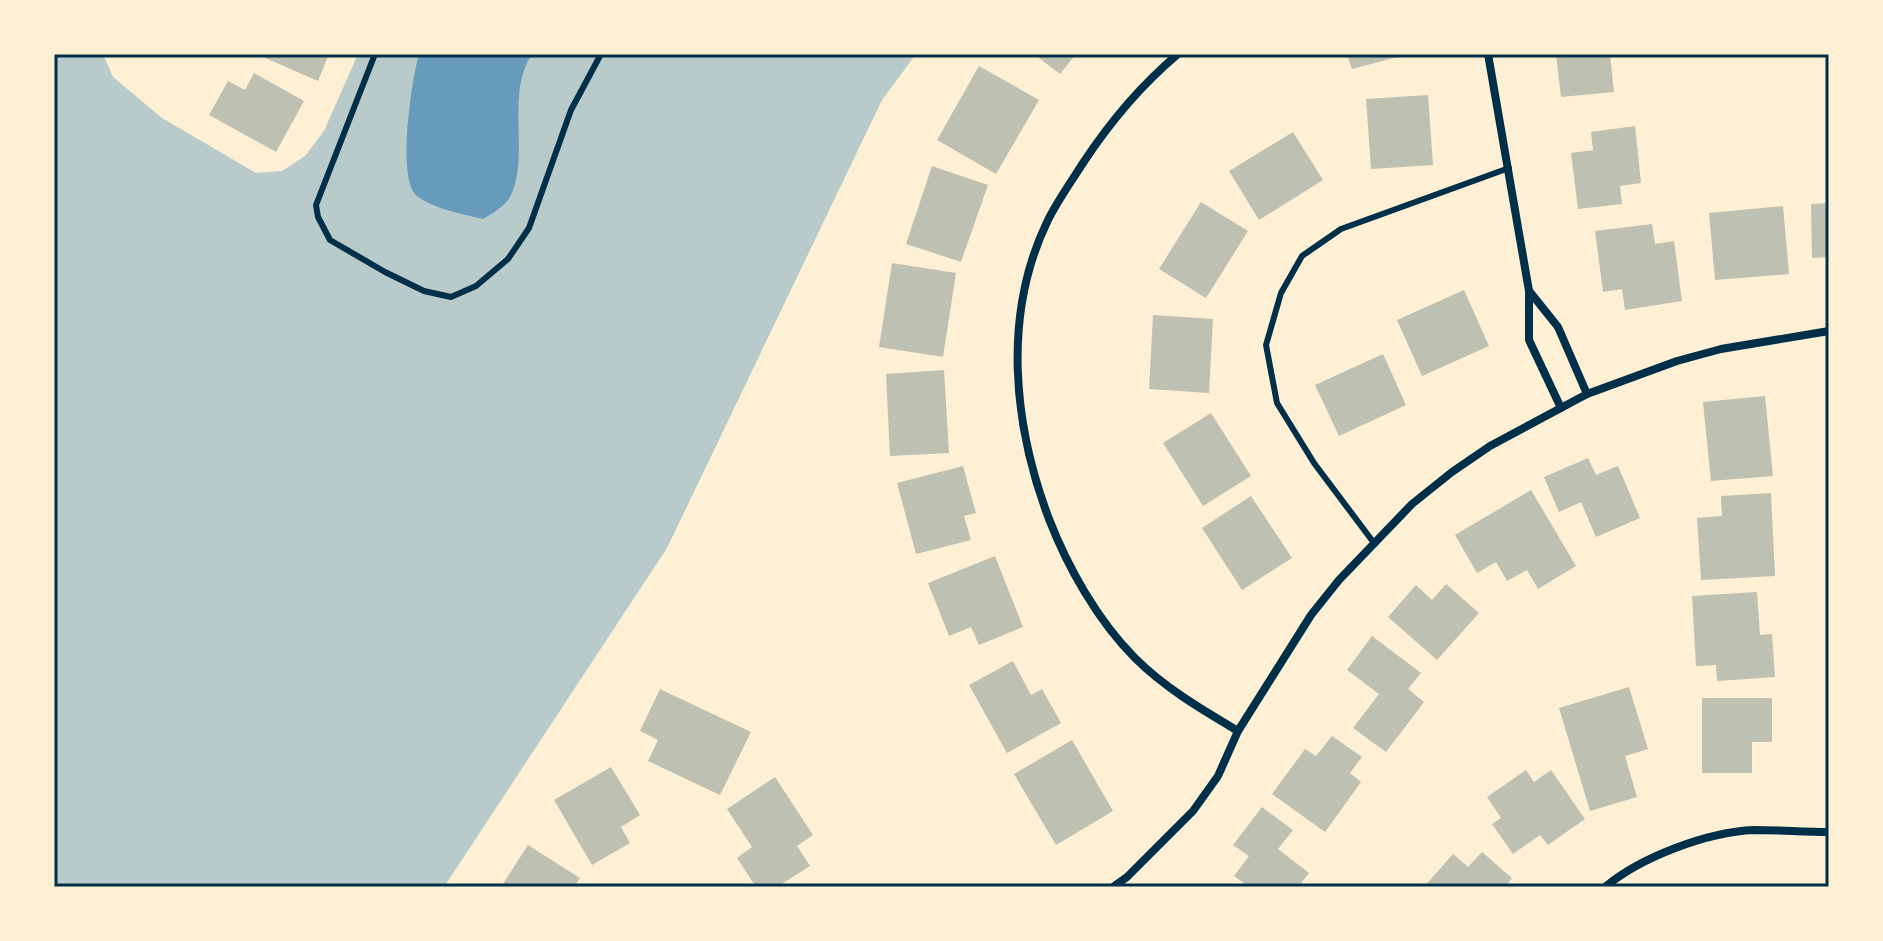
<svg xmlns="http://www.w3.org/2000/svg" width="1883" height="941" font-family="Literata,serif">
<style>
.green{fill:#b9caca}
.water{fill:#669bbc}
.building{fill:#bec0b2}
.lines{fill:none;stroke-linecap:round;stroke-linejoin:round}
.service{stroke:#003049;stroke-width:6}
.minor{stroke:#003049;stroke-width:8}
.neatline{fill:none;stroke:#003049;stroke-width:3}
</style>
<rect width="100%" height="100%" fill="#fdf0d5"/>
<polygon class="green" points="54,54 103,54 113,77 162,118 256,173 282,171 305,156 324,131 358,54 916,54 882,100 667,548 444,887 54,887"/>
<path class="water" d="M419,54H532C505,95 530,153 511,195C506,206 493,213 483,219C463,214 434,209 417,196C396,179 412,79 419,54Z"/>
<g class="building">
<polygon points="256,54 329,54 318,81"/>
<polygon points="1034,54 1076,54 1060,74"/>
<polygon points="1347,54 1404,54 1405,55 1352,69"/>
<polygon points="1556,54 1610,54 1614,92 1561,97"/>
<polygon points="979,66 1039,100 996,174 937,140"/>
<polygon points="254,73 304,101 276,152 209,115 228,81 245,90"/>
<polygon points="1428,95 1433,165 1371,169 1366,99"/>
<polygon points="1635,126 1641,183 1620,186 1622,204 1578,209 1571,153 1593,150 1591,132"/>
<polygon points="1293,132 1323,180 1259,220 1229,171"/>
<polygon points="932,166 988,185 961,262 906,244"/>
<polygon points="1201,202 1248,231 1206,298 1159,269"/>
<polygon points="1829,203 1829,257 1812,258 1811,204"/>
<polygon points="1783,206 1789,274 1715,280 1709,213"/>
<polygon points="1652,224 1655,244 1674,241 1682,301 1625,310 1622,289 1603,292 1595,231"/>
<polygon points="892,263 956,273 943,357 879,347"/>
<polygon points="1464,290 1489,346 1422,376 1397,320"/>
<polygon points="1153,315 1213,319 1209,393 1149,389"/>
<polygon points="1383,354 1406,405 1339,436 1315,385"/>
<polygon points="944,370 949,453 890,456 886,374"/>
<polygon points="1765,396 1773,476 1711,481 1703,402"/>
<polygon points="1211,413 1251,476 1203,506 1163,443"/>
<polygon points="1588,458 1596,475 1618,466 1640,518 1596,537 1581,502 1559,512 1544,477"/>
<polygon points="963,466 976,513 964,516 971,540 916,554 897,483"/>
<polygon points="1531,490 1576,566 1538,589 1527,570 1507,581 1496,562 1477,573 1455,535"/>
<polygon points="1771,493 1775,576 1701,580 1697,518 1722,516 1721,496"/>
<polygon points="1251,496 1292,558 1242,590 1202,528"/>
<polygon points="995,556 1023,627 979,645 971,627 949,636 928,583"/>
<polygon points="1446,584 1479,613 1437,660 1388,617 1416,585 1432,600"/>
<polygon points="1757,592 1760,635 1772,634 1775,677 1717,681 1716,665 1696,666 1692,596"/>
<polygon points="1372,636 1421,673 1408,689 1424,702 1386,752 1353,728 1379,694 1347,670"/>
<polygon points="1013,661 1031,695 1042,689 1061,723 1007,753 969,685"/>
<polygon points="1629,687 1648,749 1625,756 1637,797 1590,811 1559,708"/>
<polygon points="660,689 751,732 720,795 648,761 658,740 640,731"/>
<polygon points="1702,698 1772,698 1772,742 1752,742 1752,773 1702,773"/>
<polygon points="1332,736 1362,757 1350,773 1361,782 1325,832 1272,794 1305,749 1316,756"/>
<polygon points="1072,740 1113,811 1056,845 1014,774"/>
<polygon points="611,767 640,815 621,827 630,843 592,865 554,800"/>
<polygon points="1526,770 1534,782 1551,770 1585,819 1548,845 1540,835 1513,854 1492,824 1501,818 1487,797"/>
<polygon points="775,777 813,835 797,846 810,866 777,887 756,887 737,858 752,847 727,809"/>
<polygon points="1262,807 1293,830 1278,849 1309,873 1298,887 1249,887 1234,876 1249,856 1233,845"/>
<polygon points="528,845 580,878 574,887 501,887"/>
<polygon points="1482,852 1512,878 1505,887 1424,887 1453,854 1468,867"/>
</g>
<g class="lines">
<g class="service">
<polyline points="375,54 316,205 318,217 330,240 385,272 424,291 451,297 476,286 508,259 529,228 571,110 601,54"/>
<polyline points="1374,543 1314,463 1277,403 1266,345 1281,293 1302,256 1341,229 1509,168"/>
</g>
<g class="minor">
<path d="M1178,54C1140,86 1110,122 1083,163C1071,182 1058,200 1048,220C1002,314 1013,424 1049,519C1068,568 1098,621 1135,658C1165,688 1201,709 1238,731"/>
<polyline points="1488,54 1529,291 1529,340 1561,408"/>
<polyline points="1530,292 1558,327 1587,394"/>
<polyline points="1113,887 1127,877 1193,811 1218,776 1238,731 1311,615 1339,580 1412,504 1452,472 1490,446 1587,394 1677,361 1721,349 1829,331"/>
<path d="M1605,887C1641,857 1707,832 1754,830C1779,830 1804,832 1829,832"/>
</g>
</g>
<rect width="1883" height="941" fill="none" stroke="#fdf0d5" stroke-width="112"/>
<rect x="56" y="56" width="1771" height="829" class="neatline"/>
</svg>
